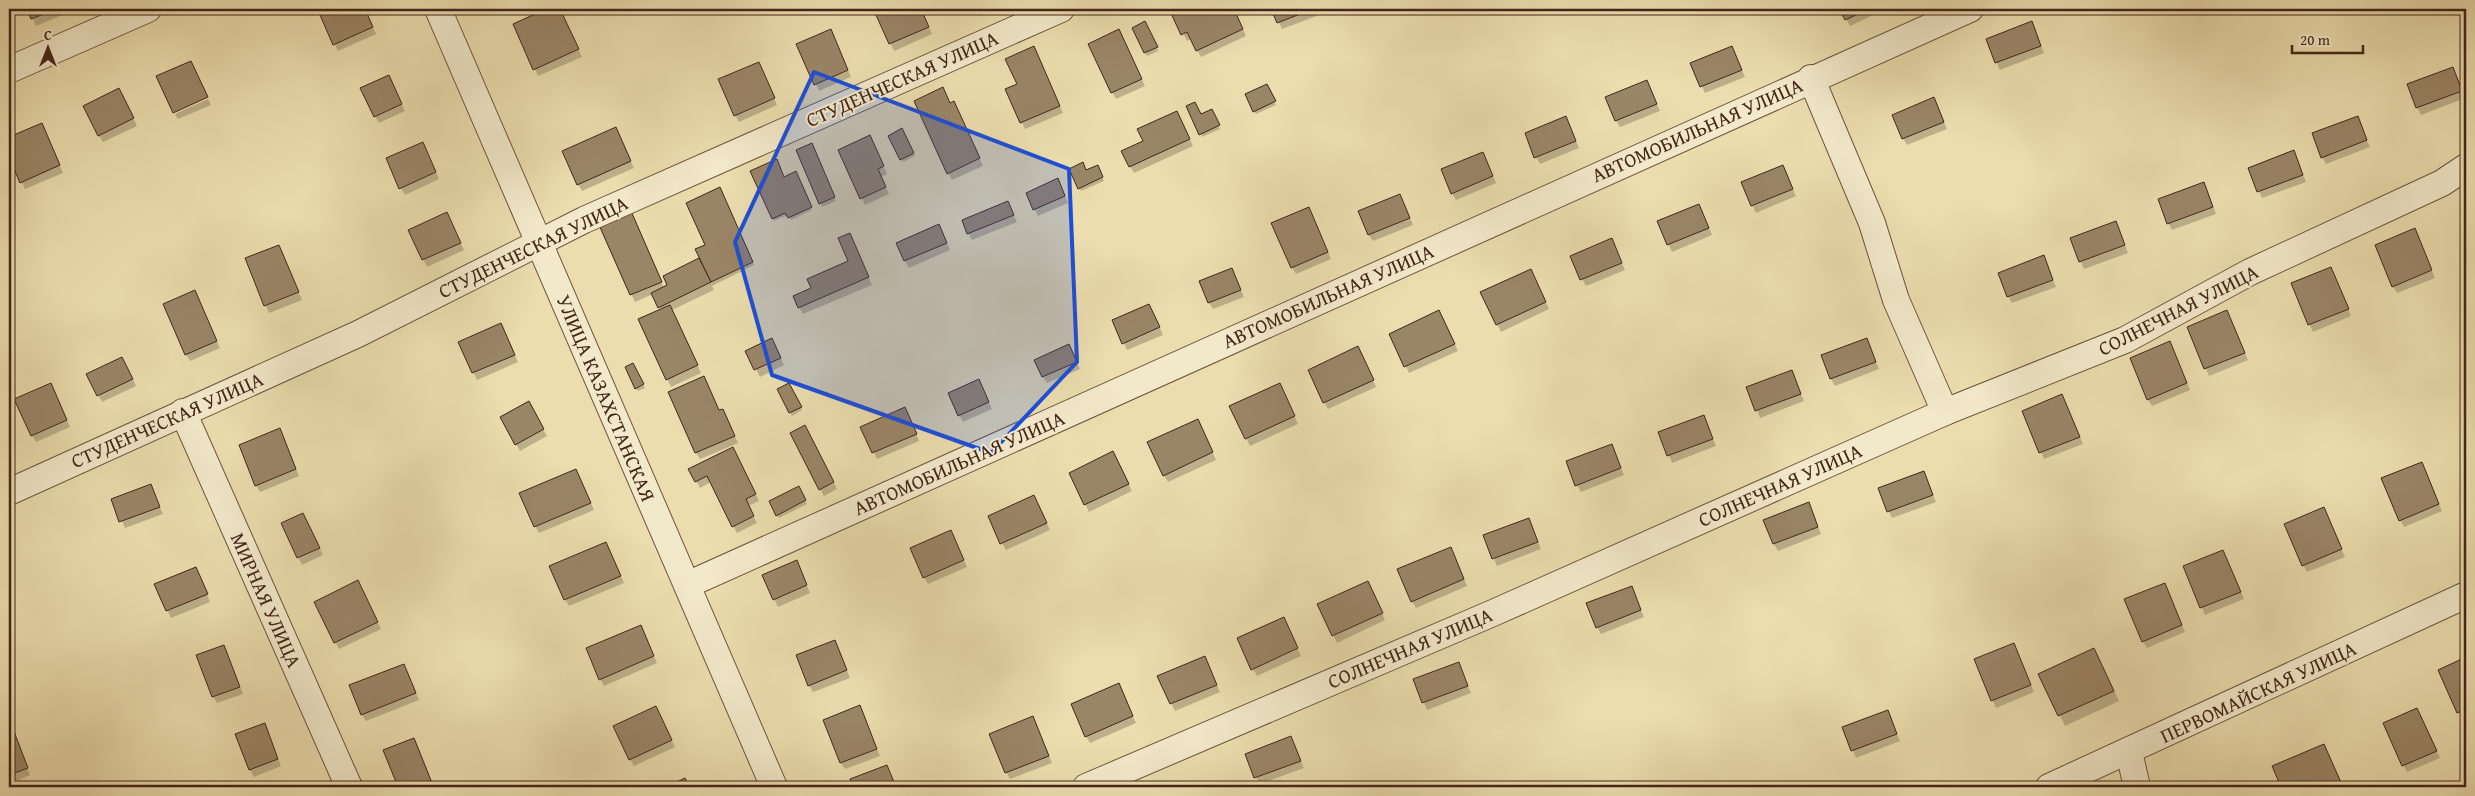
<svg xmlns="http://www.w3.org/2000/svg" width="2475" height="796" font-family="'Gentium Book Plus',serif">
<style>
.shadow{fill:#0003}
.building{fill:#9a8567;stroke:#43251a}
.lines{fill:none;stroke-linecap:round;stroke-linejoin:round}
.street-casing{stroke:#6d533f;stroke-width:28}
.street{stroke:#f2e9ca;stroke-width:26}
.marked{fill:#1d4ed8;fill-opacity:0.2;stroke:#1d4ed8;stroke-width:4;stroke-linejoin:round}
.labels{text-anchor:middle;stroke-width:4;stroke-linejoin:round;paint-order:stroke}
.street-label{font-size:20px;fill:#43251a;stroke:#f2e9ca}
</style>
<rect width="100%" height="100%" fill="#ebddae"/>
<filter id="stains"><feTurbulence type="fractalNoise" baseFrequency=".004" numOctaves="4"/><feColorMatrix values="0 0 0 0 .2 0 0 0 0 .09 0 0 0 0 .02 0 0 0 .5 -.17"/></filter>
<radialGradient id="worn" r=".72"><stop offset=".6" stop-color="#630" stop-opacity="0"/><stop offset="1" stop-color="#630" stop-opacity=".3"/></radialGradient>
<g class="shadow">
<polygon points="28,9 77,9 36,26"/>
<polygon points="337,9 364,9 376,34 338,51 321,16"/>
<polygon points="549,9 559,9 582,57 538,76 514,24"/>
<polygon points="895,9 921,9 932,34 894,51 878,16"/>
<polygon points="975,9 997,9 980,16"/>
<polygon points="1171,9 1234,9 1246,36 1201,57 1191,39 1187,41"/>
<polygon points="1273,9 1320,9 1322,14 1282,29"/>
<polygon points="1841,9 1881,9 1882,11 1850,26"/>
<polygon points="2128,9 2149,9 2132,15"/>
<polygon points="1147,26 1158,51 1147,56 1133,28"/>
<polygon points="2035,30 2044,53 2000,70 1987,40"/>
<polygon points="834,38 851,77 819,91 798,45"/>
<polygon points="1122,38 1145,86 1116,99 1112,92"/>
<polygon points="1732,47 1745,77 1705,93 1692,64"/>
<polygon points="1037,55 1063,113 1025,129 1007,89 1018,85"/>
<polygon points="762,70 777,105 739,122 735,115"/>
<polygon points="2456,75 2465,98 2421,115 2408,85"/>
<polygon points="1646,81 1660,111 1620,127 1616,121"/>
<polygon points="392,83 405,111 379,123 375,116"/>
<polygon points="1267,86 1276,105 1256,114 1254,111"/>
<polygon points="123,97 137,126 103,142 99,136"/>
<polygon points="208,99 211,105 178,119 175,114"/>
<polygon points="950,105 958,110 983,166 952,180 948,173"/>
<polygon points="1937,106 1947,129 1907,145 1903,138"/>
<polygon points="1212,111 1220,129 1202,137 1201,116"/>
<polygon points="1566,118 1579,148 1540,164 1536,157"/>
<polygon points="2357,118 2370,147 2326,164 2322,157"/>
<polygon points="1180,119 1193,146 1134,173 1130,166 1145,142"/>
<polygon points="42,125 63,173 25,189 9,154 9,138"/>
<polygon points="901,130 915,156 903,162 889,136"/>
<polygon points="619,136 634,168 582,191 578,184"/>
<polygon points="874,144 887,174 881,177 889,194 865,205 840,151"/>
<polygon points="813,148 836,201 822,207 798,151"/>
<polygon points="426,150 439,179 405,195 401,188"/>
<polygon points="2294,152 2306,182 2262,198 2259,191"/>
<polygon points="1483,154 1496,183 1456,200 1452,193"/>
<polygon points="1097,167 1104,181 1081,191 1080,188 1086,172"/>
<polygon points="1786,173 1796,196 1756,213 1742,183"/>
<polygon points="797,176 812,210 791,220 788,215 774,221 773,218 784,178"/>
<polygon points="1061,187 1068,203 1038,216 1027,193"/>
<polygon points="2207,190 2216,214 2172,230 2168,223"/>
<polygon points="721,191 754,265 712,286 714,290 672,310 701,373 671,387 640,320 661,310 653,294 635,302 600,226 634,220 664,288 705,267 706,246"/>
<polygon points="1403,202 1413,225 1373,241 1369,235"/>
<polygon points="1011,210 1017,222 972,240 968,233"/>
<polygon points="1702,212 1712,235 1672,252 1658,222"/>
<polygon points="1312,215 1331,259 1296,274 1292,267"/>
<polygon points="450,221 464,250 427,267 409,230"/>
<polygon points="2119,229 2128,253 2084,269 2071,239"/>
<polygon points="2414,230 2435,278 2397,293 2393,286"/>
<polygon points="943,233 950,250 909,268 905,261"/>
<polygon points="1612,240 1625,270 1586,286 1582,279"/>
<polygon points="853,242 872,285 803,314 799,307 812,288 850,262"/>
<polygon points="279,246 302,300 269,313 246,259"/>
<polygon points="2047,264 2056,287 2012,303 2008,296"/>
<polygon points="2331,268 2351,316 2313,332 2292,284"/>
<polygon points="1235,276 1244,297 1213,309 1209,302"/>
<polygon points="1534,277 1549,309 1501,332 1482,292"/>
<polygon points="198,299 220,348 190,361 186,354"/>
<polygon points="1153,312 1163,335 1127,350 1124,343"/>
<polygon points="1443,319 1458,351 1409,373 1406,366"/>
<polygon points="2231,319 2248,360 2209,376 2189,328"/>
<polygon points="504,331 518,362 477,380 460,342"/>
<polygon points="1866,339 1879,369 1835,386 1831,379"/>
<polygon points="775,346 784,365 760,377 747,351"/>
<polygon points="2173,350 2190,390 2152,406 2148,399"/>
<polygon points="1073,353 1080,369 1047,383 1043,377"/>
<polygon points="1362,355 1376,387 1328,409 1324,402"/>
<polygon points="633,364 645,388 638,391 626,367"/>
<polygon points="126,365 136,386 102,402 98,395"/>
<polygon points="1791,371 1804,401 1760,418 1748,387"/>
<polygon points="704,378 720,412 723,410 727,417 738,443 700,459 696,453"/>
<polygon points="789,384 802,410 792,416 778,390"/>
<polygon points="983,388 992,409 963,422 959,415"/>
<polygon points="54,391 70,427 36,442 32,435"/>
<polygon points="1283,391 1298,424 1250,446 1231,407"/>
<polygon points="528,403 547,436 520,451 501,418"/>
<polygon points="2065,403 2083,444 2044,459 2023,411"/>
<polygon points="909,416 919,441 877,459 862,427"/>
<polygon points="1704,416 1716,446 1672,463 1660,433"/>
<polygon points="1202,428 1216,460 1168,482 1164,475"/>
<polygon points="809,434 837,489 824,496 820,489"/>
<polygon points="283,437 299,476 260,492 256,485"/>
<polygon points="1612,446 1624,475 1581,492 1577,485"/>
<polygon points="737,455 759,501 748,506 757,523 737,533 711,482 700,488 696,481"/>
<polygon points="1117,460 1132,491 1089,512 1070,473"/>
<polygon points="2425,470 2442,511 2404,527 2400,520"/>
<polygon points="1923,472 1936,502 1892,518 1879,488"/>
<polygon points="579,477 594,510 539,533 535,526"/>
<polygon points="150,486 163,514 125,528 113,500"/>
<polygon points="799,488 807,504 779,518 771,502"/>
<polygon points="1038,503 1050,530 1006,550 1002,543"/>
<polygon points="1809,504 1821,534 1778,551 1774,544"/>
<polygon points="2324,509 2345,557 2307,572 2303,565"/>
<polygon points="307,521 323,555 302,565 282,524"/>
<polygon points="1532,526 1541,549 1497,566 1484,535"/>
<polygon points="954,539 967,567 928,584 924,577"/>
<polygon points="609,550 624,583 569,606 565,599"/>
<polygon points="2223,551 2244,599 2205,615 2185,567"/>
<polygon points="1454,555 1467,586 1416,608 1412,601"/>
<polygon points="800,569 810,593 778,607 764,576"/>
<polygon points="200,576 210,602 171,618 156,585"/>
<polygon points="361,588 381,629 339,649 315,602"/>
<polygon points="1632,588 1644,617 1601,634 1597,627"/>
<polygon points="1371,589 1385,620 1337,643 1319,605"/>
<polygon points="2168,591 2185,632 2147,648 2143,641"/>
<polygon points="1287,625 1301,656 1257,676 1253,669"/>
<polygon points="641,626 657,663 604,686 600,679"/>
<polygon points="835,642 850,678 813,692 809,685"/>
<polygon points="2014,644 2034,692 1996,708 1976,660"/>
<polygon points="224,646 243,694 217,703 213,696"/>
<polygon points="2466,659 2466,718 2462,719 2440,671"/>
<polygon points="2099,660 2119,701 2065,726 2040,675"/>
<polygon points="1458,663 1471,693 1427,710 1415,680"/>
<polygon points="404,665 419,700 366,721 362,715"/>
<polygon points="1208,665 1220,692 1175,711 1159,677"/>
<polygon points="1122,692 1136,723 1090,743 1086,736"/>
<polygon points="860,707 880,756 845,769 841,763"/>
<polygon points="1887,711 1900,741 1856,758 1843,727"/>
<polygon points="659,715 675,747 634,766 630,759"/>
<polygon points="2421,716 2440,758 2407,772 2384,724"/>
<polygon points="1033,718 1052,763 1010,779 1006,772"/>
<polygon points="264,725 281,766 254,777 250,770"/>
<polygon points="12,731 30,775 9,784 9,732"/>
<polygon points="1291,738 1304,768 1260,784 1256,777"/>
<polygon points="414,740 418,747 434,787 399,787 384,751"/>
<polygon points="2324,745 2344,787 2282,787 2273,767"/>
<polygon points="887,766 896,787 854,787 851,780"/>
</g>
<g class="building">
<polygon points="27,9 57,9 31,19"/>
<polygon points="334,9 365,9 373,27 333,45 320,15"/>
<polygon points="546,9 560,9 579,49 533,70 513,24"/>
<polygon points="892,9 921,9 929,27 889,44 876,15"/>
<polygon points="1169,9 1234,9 1243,29 1196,51 1187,32 1181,35"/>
<polygon points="1271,9 1313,9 1277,23"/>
<polygon points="1839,9 1869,9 1845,20"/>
<polygon points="1145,21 1158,47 1144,53 1132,28"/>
<polygon points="2032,21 2041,46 1995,63 1986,39"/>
<polygon points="831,29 848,70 814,85 796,44"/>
<polygon points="1119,29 1142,79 1111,93 1088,44"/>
<polygon points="1034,46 1060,106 1020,123 1005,89 1017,84 1005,59"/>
<polygon points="1732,46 1742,70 1700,87 1690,63"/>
<polygon points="191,61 208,97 173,113 156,76"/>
<polygon points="759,62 775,98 734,116 718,79"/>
<polygon points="2453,67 2462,91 2416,108 2407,84"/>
<polygon points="389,75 402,104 374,117 360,88"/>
<polygon points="1647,80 1657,104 1615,121 1605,97"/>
<polygon points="1267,84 1276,101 1253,112 1245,94"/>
<polygon points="943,87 950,103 954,101 980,158 947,174 914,101"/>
<polygon points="119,88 134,118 98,136 83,106"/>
<polygon points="1934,97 1944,122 1902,139 1892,115"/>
<polygon points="1195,102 1201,114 1212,109 1220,125 1199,135 1186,106"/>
<polygon points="1177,111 1190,139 1129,167 1121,151 1143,141 1137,129"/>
<polygon points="1566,116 1576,141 1534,158 1525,133"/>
<polygon points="2358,116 2367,140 2321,158 2312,133"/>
<polygon points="42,123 60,165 20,183 9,157 9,137"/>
<polygon points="616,127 631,161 577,185 562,151"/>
<polygon points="902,128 914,153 900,160 888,136"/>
<polygon points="870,135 884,166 878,169 886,187 860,199 838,150"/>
<polygon points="423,142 436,172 399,189 386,158"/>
<polygon points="812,143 835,197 819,204 796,150"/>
<polygon points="2294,150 2303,175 2257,192 2248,168"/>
<polygon points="1483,152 1493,176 1451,194 1441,169"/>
<polygon points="777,159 784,177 796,171 812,207 788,218 785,213 772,219 750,171"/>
<polygon points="1083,162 1086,170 1098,165 1103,177 1078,189 1069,169"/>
<polygon points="1783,165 1793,189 1751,206 1741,182"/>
<polygon points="1058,178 1065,196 1033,210 1026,193"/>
<polygon points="2204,182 2213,207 2167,224 2158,199"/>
<polygon points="720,187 753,262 711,282 695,249 705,245 686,203"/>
<polygon points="1400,194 1410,218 1368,235 1358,211"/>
<polygon points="1008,201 1014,215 967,234 962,220"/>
<polygon points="1699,204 1709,228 1667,245 1657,221"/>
<polygon points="1309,207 1328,252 1291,268 1271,223"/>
<polygon points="631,211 662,282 630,295 599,225"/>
<polygon points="447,212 461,243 422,260 408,230"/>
<polygon points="2116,221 2125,245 2079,262 2070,238"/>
<polygon points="939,224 947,243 904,261 896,243"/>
<polygon points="2415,228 2432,270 2392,287 2375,245"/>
<polygon points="850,233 869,277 798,308 793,296 811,288 807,279 848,261 838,238"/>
<polygon points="1612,238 1622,263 1580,280 1570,256"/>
<polygon points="279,245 299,292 264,306 245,258"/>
<polygon points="2044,255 2053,280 2007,297 1998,273"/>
<polygon points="699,258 711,282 658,308 651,293 667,285 663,276"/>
<polygon points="2331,267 2349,309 2308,325 2291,283"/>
<polygon points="1232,268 1241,290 1208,303 1199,281"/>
<polygon points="1531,269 1546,302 1496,325 1480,292"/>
<polygon points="195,290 217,341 185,355 163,304"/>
<polygon points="1149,304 1160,327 1122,344 1112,320"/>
<polygon points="670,305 698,365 666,380 638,319"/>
<polygon points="1439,310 1455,344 1404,367 1389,334"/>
<polygon points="2227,310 2245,353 2204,369 2187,327"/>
<polygon points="501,323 515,355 472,373 458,342"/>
<polygon points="772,338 781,358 754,370 745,351"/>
<polygon points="1867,338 1876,362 1830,379 1821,355"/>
<polygon points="2170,341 2187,383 2147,400 2130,358"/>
<polygon points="1069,344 1077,362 1042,377 1034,360"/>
<polygon points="1358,346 1374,380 1323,403 1308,370"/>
<polygon points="122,357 133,379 97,396 86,374"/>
<polygon points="633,363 644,384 635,389 625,367"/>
<polygon points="1792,370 1801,394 1755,411 1746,387"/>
<polygon points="704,376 719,410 723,409 735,436 695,453 668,392"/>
<polygon points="979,379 989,402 958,416 948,393"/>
<polygon points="51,383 67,420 31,436 14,399"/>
<polygon points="789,383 802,407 789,413 777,389"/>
<polygon points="1280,383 1295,416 1245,439 1229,406"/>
<polygon points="2062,394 2080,437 2039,453 2022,411"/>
<polygon points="529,401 544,429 515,445 500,417"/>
<polygon points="905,407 917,434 872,453 860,427"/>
<polygon points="1704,415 1713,439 1667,456 1658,432"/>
<polygon points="1198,419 1213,452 1163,476 1147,442"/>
<polygon points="805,425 834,482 819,490 790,433"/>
<polygon points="280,428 296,469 255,486 239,445"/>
<polygon points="1612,444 1621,468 1575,486 1566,461"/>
<polygon points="733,447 756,494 746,499 754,516 732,527 707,476 695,482 688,469"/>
<polygon points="1113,451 1129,484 1084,505 1069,473"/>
<polygon points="2422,462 2439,504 2399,521 2381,478"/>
<polygon points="576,469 591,503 534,527 519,493"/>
<polygon points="1924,471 1933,495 1887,512 1878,488"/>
<polygon points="151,484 160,507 119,522 111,499"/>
<polygon points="799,486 806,500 776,516 769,501"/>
<polygon points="1034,495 1047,523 1000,544 988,516"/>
<polygon points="1809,502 1818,527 1773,544 1763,520"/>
<polygon points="2324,507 2342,549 2302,566 2284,524"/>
<polygon points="303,513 320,548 297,558 281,523"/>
<polygon points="1529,518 1538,542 1492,559 1483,535"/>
<polygon points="951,530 964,560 923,578 910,548"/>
<polygon points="606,542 621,576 564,600 549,566"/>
<polygon points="1451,547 1464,579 1411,602 1397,569"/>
<polygon points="2223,550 2241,592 2200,608 2183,566"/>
<polygon points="797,560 807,585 773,600 762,575"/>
<polygon points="196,567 208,594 166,611 154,584"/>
<polygon points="358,580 378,622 334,643 314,602"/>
<polygon points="1368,581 1383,613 1332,636 1317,604"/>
<polygon points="2165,583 2182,625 2142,642 2124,599"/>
<polygon points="1632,586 1641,610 1596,628 1586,603"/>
<polygon points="1284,617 1298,648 1251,670 1237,638"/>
<polygon points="641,625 654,656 599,680 586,648"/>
<polygon points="835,640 847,670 808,686 796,655"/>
<polygon points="2014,643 2031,685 1991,701 1974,659"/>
<polygon points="224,645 240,687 212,697 196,655"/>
<polygon points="2094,648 2114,691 2058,716 2038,674"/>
<polygon points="1205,656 1217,685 1170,704 1157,676"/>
<polygon points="2466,657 2466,709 2457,713 2438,670"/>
<polygon points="1459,662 1468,686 1422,703 1413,679"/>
<polygon points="404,664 416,693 361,715 349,685"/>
<polygon points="1119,683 1133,716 1085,737 1071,704"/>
<polygon points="860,705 877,749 840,763 823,720"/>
<polygon points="656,706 672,740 629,760 613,726"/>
<polygon points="2417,708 2437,751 2402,766 2383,723"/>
<polygon points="1888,710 1897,734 1851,751 1842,727"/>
<polygon points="1033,716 1049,756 1005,773 989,734"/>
<polygon points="265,723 278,759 249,770 235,734"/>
<polygon points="13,729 28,768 9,775 9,731"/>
<polygon points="1291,736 1301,761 1254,778 1245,754"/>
<polygon points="414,738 432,783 422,787 398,787 383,750"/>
<polygon points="2324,744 2342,785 2337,787 2281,787 2272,766"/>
<polygon points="887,765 896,787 853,787 850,779"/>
<polygon points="685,778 690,787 666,787"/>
<polygon points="2246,782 2248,787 2233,787"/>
</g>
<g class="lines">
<g class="street-casing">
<g id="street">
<polyline points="438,9 774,787"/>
<polyline points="9,70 148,9"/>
<polyline points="1811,78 1872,223 1896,300 1945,412"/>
<polyline points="183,412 349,787"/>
<polyline points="9,492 358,334 584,220 1061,9"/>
<polyline points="687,585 1970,9"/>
<polyline points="2129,752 2137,787"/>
<polyline points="1086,787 1493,613 1945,412 2125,340 2250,272 2442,183 2466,167"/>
<polyline points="2049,787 2466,595"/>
</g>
</g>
<use href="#street" class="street"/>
</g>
<path class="marked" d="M814,72L1069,169L1077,362L991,453L772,375L735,242Z"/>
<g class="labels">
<g class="street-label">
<text transform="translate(902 79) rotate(-24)" y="7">СТУДЕНЧЕСКАЯ УЛИЦА</text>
<text transform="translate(1697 130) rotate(-24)" y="7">АВТОМОБИЛЬНАЯ УЛИЦА</text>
<text transform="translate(533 247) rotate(-26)" y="7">СТУДЕНЧЕСКАЯ УЛИЦА</text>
<text transform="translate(1328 296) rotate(-24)" y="7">АВТОМОБИЛЬНАЯ УЛИЦА</text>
<text transform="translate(2178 310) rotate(-27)" y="7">СОЛНЕЧНАЯ УЛИЦА</text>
<text transform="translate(606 398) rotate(67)" y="7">УЛИЦА КАЗАХСТАНСКАЯ</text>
<text transform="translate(167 420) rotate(-24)" y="7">СТУДЕНЧЕСКАЯ УЛИЦА</text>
<text transform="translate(959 463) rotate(-24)" y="7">АВТОМОБИЛЬНАЯ УЛИЦА</text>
<text transform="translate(1780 485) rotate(-24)" y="7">СОЛНЕЧНАЯ УЛИЦА</text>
<text transform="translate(266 600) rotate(66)" y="7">МИРНАЯ УЛИЦА</text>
<text transform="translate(1410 648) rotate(-23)" y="7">СОЛНЕЧНАЯ УЛИЦА</text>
<text transform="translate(2258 692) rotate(-25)" y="7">ПЕРВОМАЙСКАЯ УЛИЦА</text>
</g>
</g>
<rect width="2475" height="796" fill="none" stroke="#ebddae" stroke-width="30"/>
<rect x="10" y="10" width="2455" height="776" fill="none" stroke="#43251a" stroke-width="2.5"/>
<rect x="15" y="15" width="2445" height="766" fill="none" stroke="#43251a"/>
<g transform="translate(48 48)" stroke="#f2e9ca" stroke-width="4" paint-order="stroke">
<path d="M0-4L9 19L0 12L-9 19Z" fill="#43251a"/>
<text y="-8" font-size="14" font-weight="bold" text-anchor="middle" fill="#43251a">С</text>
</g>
<path d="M2292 45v8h71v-8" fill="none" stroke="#43251a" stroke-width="2.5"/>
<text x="2300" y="45" font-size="15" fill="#43251a" stroke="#f2e9ca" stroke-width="4" paint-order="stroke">20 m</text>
<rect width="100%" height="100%" filter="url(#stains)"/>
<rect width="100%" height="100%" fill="url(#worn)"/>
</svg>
